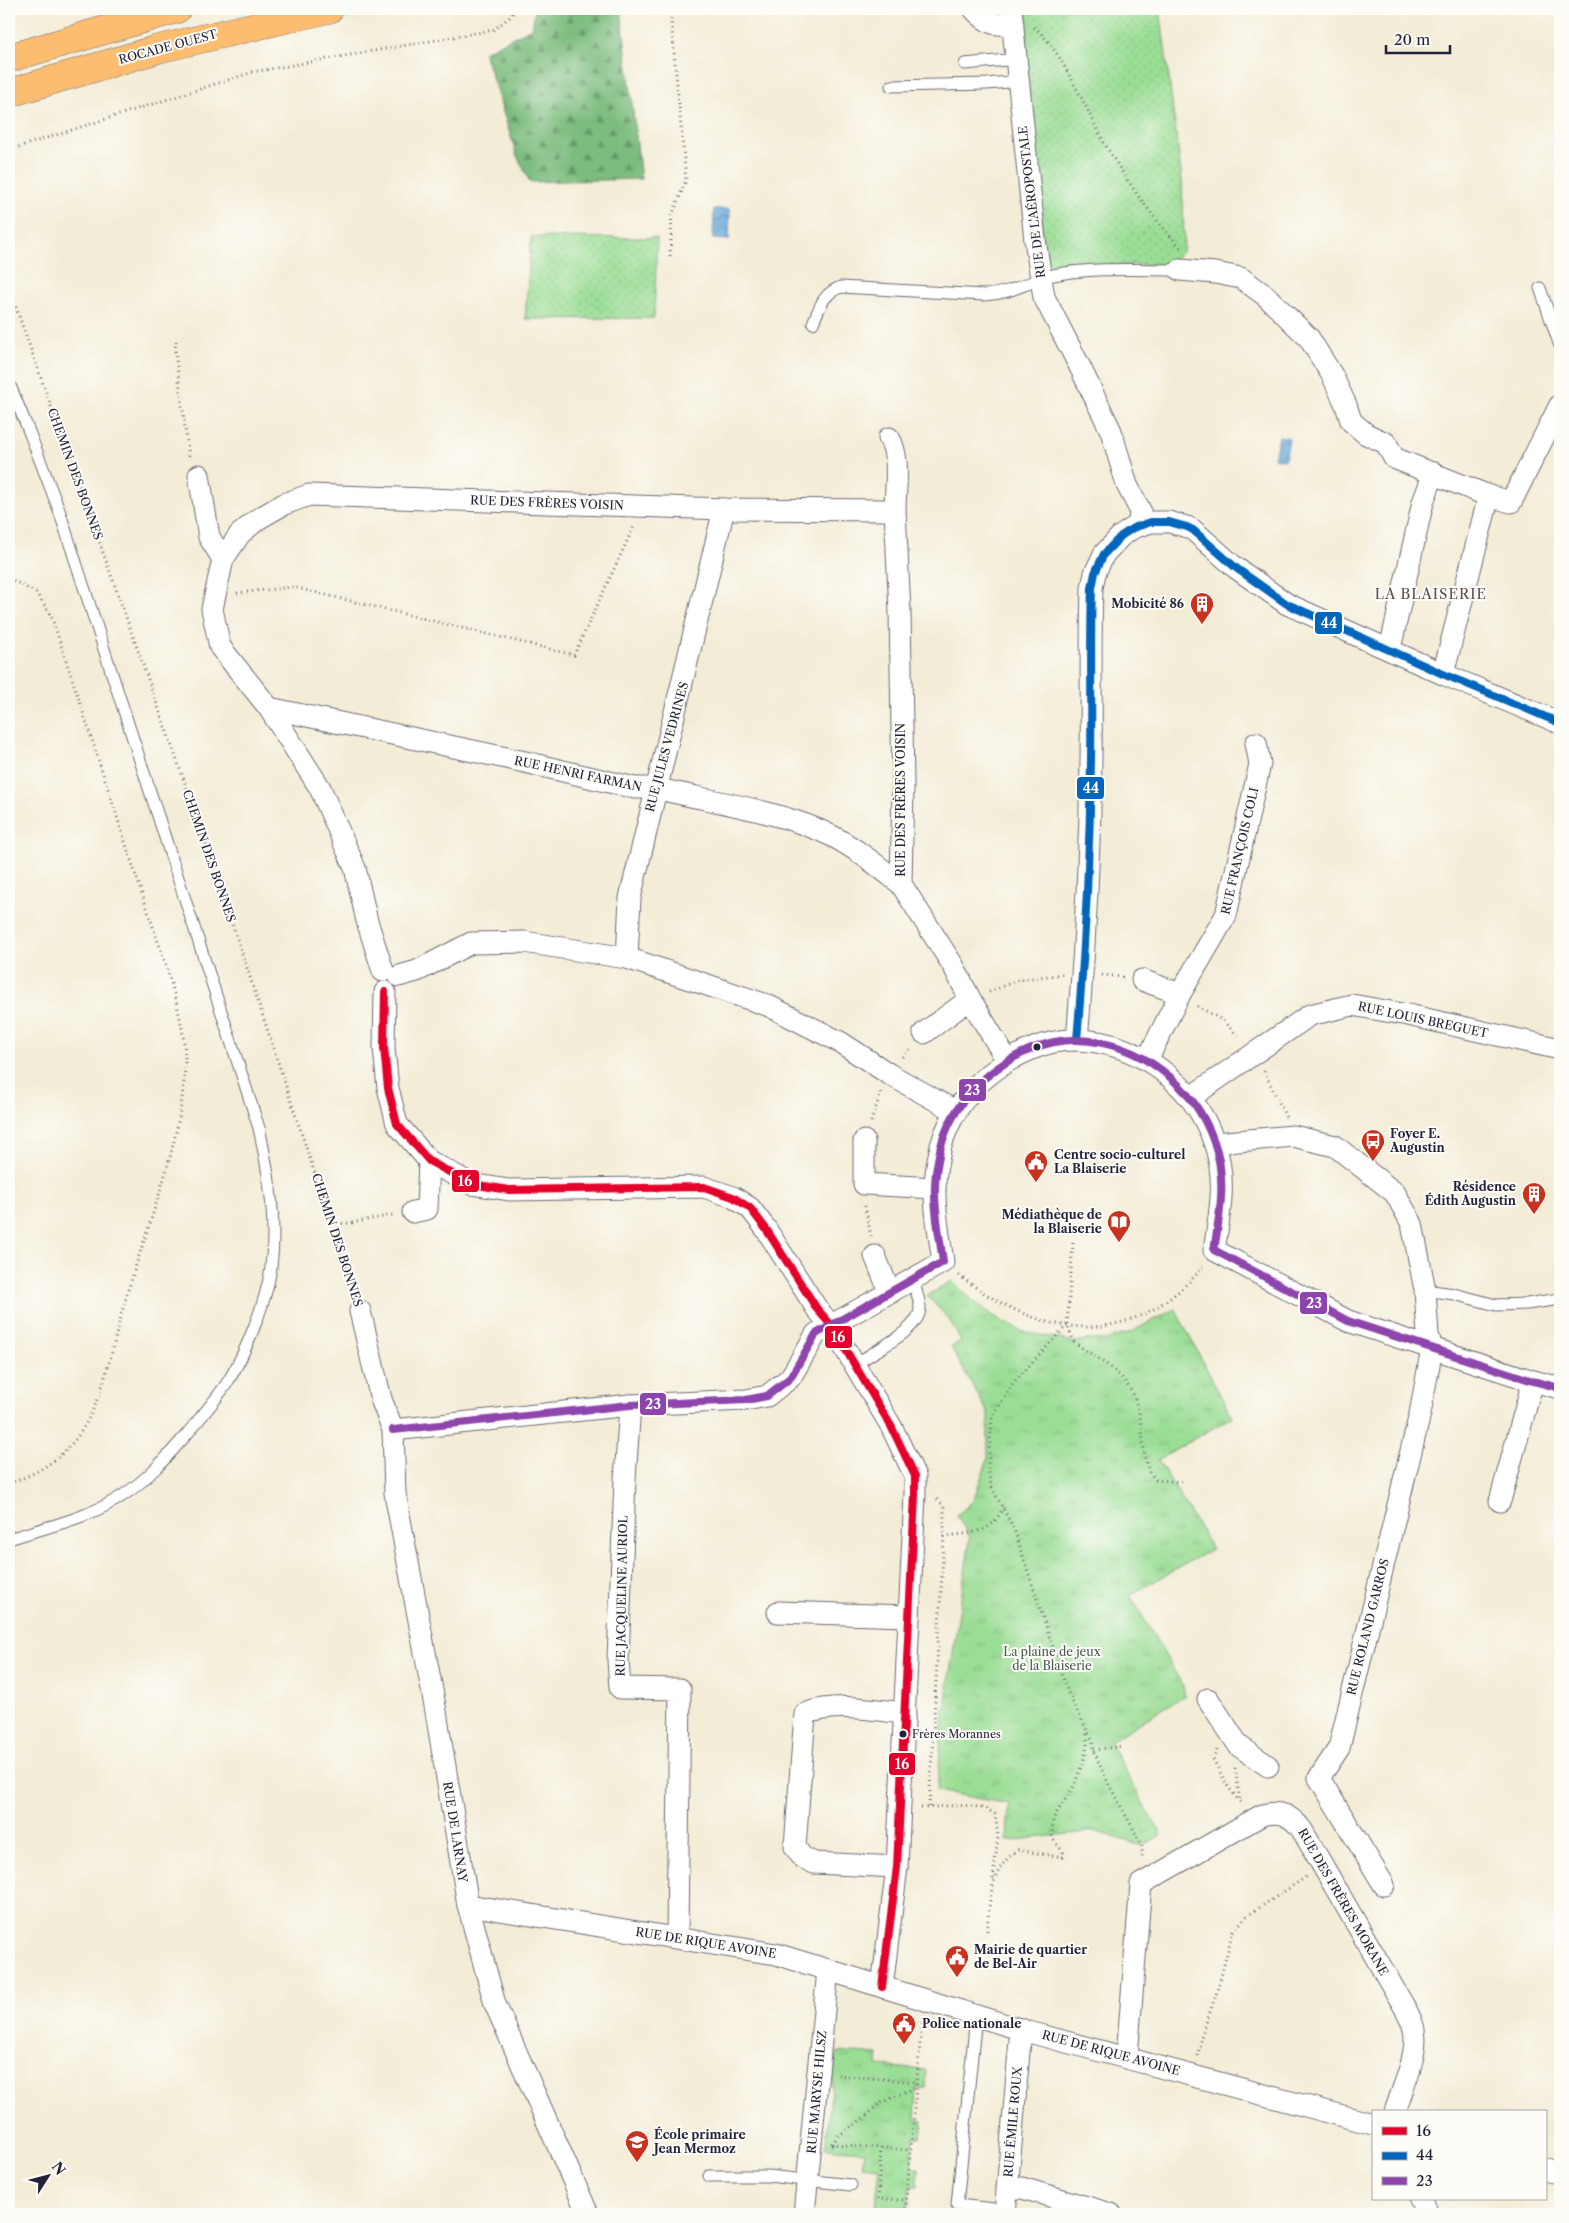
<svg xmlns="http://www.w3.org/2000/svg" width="1569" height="2223" font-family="'Libre Caslon Text',serif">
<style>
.grass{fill:url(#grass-tufts);stroke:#5e8068}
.forest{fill:url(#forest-firs);stroke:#4e6f5c}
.garden{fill:url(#garden-dots);stroke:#5e8068}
.water{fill:url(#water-waves);stroke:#42658a}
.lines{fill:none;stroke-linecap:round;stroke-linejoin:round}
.lane-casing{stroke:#6b6971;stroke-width:13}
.street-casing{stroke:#6b6971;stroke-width:23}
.primary-casing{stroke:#6b6971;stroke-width:29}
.path{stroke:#6b6971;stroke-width:3;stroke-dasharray:1 4;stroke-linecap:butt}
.lane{stroke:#fff;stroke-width:11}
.street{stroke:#fff;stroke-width:21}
.primary{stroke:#fcbd6f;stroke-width:28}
.bus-1-casing{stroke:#fdfcf7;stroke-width:11}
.bus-2-casing{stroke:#fdfcf7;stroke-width:11}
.bus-3-casing{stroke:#fdfcf7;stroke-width:11}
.bus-1{stroke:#e4002b;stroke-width:8}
.bus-2{stroke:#0065bd;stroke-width:8}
.bus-3{stroke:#8e44ad;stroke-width:8}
.bus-dot{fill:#22223b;stroke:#fdfcf7;stroke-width:2}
.labels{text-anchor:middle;stroke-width:4;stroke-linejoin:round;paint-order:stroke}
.bus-label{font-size:11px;fill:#22223b;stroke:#fdfcf7;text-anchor:start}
.street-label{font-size:12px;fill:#22223b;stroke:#fdfcf7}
.poi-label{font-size:12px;font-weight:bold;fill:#22223b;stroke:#fdfcf7;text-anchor:start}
.park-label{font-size:12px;fill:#465a56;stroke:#fdfcf7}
.neighbourhood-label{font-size:14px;letter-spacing:1px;fill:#624d55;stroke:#fdfcf7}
.line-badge{stroke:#fdfcf7;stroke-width:2}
.badge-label{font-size:14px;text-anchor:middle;font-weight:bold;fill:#fff}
</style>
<defs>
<pattern id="grass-tufts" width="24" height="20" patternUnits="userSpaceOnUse" patternTransform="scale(1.25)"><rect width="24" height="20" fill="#9add94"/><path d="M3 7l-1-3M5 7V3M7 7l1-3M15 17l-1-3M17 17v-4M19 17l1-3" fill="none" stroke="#84bd80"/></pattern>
<pattern id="forest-firs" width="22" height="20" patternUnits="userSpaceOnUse" patternTransform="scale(1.25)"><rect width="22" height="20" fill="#7bbc7e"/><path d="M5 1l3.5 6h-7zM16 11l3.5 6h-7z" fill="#649868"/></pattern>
<pattern id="garden-dots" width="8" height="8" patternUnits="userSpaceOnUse" patternTransform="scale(1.25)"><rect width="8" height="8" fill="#9add94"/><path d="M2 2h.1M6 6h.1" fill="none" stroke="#84bd80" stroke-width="1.8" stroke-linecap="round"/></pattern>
<pattern id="water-waves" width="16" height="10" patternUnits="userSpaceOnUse" patternTransform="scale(1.25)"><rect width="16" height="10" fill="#63a8d8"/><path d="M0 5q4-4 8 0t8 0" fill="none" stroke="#5188b0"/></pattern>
</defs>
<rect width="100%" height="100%" fill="#fdfcf7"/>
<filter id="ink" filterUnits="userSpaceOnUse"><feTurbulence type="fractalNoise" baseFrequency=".02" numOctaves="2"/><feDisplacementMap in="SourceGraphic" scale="10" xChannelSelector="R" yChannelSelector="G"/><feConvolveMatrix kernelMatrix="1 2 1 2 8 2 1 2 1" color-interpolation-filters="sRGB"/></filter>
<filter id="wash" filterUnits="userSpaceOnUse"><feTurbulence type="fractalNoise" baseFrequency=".0096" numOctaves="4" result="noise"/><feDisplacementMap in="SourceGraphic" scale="20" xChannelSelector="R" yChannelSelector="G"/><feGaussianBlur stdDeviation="1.12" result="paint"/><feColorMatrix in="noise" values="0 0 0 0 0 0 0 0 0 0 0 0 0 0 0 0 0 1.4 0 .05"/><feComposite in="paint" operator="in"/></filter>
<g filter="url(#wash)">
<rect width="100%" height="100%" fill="#f3ecd6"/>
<g class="grass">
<polygon points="952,1281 974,1302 994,1317 1021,1331 1074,1342 1085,1340 1106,1340 1131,1332 1175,1309 1232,1417 1158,1460 1212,1549 1130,1595 1183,1686 1185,1695 1109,1742 1161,1835 1142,1846 1095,1831 1007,1841 1009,1804 937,1791 942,1727 970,1538 957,1515 973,1501 988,1459 988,1413 951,1347 961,1341 949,1319 927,1296"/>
<polygon points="838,2052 879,2055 878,2066 926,2070 925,2088 917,2088 915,2119 923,2121 921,2137 914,2137 911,2169 919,2169 918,2186 910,2186 908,2214 874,2214 880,2168 862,2166 865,2151 825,2148 835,2060"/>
</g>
<polygon class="forest" points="538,9 621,9 641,179 530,182 517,156 484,52 532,28 535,11"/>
<g class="garden">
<polygon points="1026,9 1160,9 1182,180 1184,239 1183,251 1169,264 1080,266 1046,272 1026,50"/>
<polygon points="531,237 657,238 654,318 525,319"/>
</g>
<g class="water">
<polygon points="714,209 730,209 729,240 713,239"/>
<polygon points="1279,436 1289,438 1285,460 1274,458"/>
</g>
</g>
<g filter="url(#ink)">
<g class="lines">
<g class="lane-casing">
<g id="lane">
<polyline points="965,64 1017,59"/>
<polyline points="891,86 987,84 1019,81"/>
<polyline points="1540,288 1560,346"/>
<path d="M813,323C820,307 823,293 841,287L984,295C1011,294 1029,281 1053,275C1094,267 1138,270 1180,270"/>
<path d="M9,383L30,434L59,510L259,1128C269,1174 277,1220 271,1267C267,1300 245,1355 227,1383C215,1401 201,1417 187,1434C168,1456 147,1480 122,1496C89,1518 46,1527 9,1539"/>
<polyline points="1425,1290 1454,1294 1496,1305 1527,1304 1560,1299"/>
<path d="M855,1365C872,1351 921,1331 920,1307C919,1298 915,1288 913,1280"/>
<polyline points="976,2016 957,2205 1005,2210"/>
<polyline points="709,2176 768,2176 851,2185"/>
</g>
</g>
<g class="street-casing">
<g id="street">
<path d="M974,9C986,23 995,26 1013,24"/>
<polyline points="1011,9 1035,240 1044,297 1079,365 1111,431 1127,485 1140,510 1139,525"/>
<polyline points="1180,270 1215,273 1241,278 1266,296 1309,338 1332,375 1346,405 1351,421 1366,434 1386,443 1394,458 1489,496"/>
<path d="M889,438C901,458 895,487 895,510"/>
<polyline points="199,475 209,537 223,559"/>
<polyline points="1390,649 1423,502 1434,473"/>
<polyline points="1443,674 1489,496 1511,502 1560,405"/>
<path d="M269,708L525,762L635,788H655C709,801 783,811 832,836C857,849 879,867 901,884"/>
<polyline points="627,958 630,898 724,509"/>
<polyline points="383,971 367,921 355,868 320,788 269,708 220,647 212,609 223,559 240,534 258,519 284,504 309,495 724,509 895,510 900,612 903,784 901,884 954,967 970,999 1007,1060"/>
<polyline points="399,976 417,971 471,943 524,942 627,958 767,1005 840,1042 889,1074 955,1111"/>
<polyline points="1142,980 1180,994"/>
<polyline points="385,992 384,1048 388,1088 397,1124 429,1161 471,1184 509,1190 704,1187 733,1197 750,1208 766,1229 817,1309 831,1325 891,1426 915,1476 915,1495 897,1867 882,1987"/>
<polyline points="924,1033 970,999"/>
<path d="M1077,1040C1085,947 1090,853 1091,759C1092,702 1090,645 1092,588L1095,573L1104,554L1121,536L1133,528L1151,522H1169L1187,527L1193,530L1236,568L1287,604L1443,674L1560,723"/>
<polyline points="1147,1060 1180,994 1226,915 1260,764 1256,743"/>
<polyline points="1191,1097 1310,1015 1352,1005 1408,1015 1560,1049"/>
<polyline points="864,1141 864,1184 935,1188"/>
<polyline points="1215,1143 1293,1136 1335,1146 1395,1193 1412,1224 1425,1290 1428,1335 1432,1348 1420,1414 1339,1748 1319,1778 1384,1885"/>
<polyline points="413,1212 427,1209 429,1161"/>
<polyline points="875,1256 890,1293"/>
<polyline points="360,1311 381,1399 393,1430 395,1493 435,1706 468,1905 495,2004 588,2214"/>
<polyline points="630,1405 625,1479 618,1660 620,1688 680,1689 677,1938"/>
<path d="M393,1430L630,1405L746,1400L767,1396L790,1378L816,1334L943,1262C940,1239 934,1210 935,1187C935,1174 938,1159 941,1146C949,1117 967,1091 991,1073C1015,1054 1046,1039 1077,1040C1139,1042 1194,1084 1214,1142C1227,1177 1220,1214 1214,1250L1348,1321L1533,1381L1560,1388"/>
<polyline points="1500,1501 1533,1381"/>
<polyline points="778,1612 908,1616"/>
<polyline points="1208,1699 1239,1746 1268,1766"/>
<path d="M897,1867L814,1863L802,1857L795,1847L805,1714C835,1702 873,1710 905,1713"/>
<polyline points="468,1905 776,1954 1029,2032 1373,2124"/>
<path d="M1127,2056L1141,1884L1262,1815C1280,1810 1291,1815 1302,1830L1405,2008C1409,2015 1413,2022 1414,2030C1419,2053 1402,2089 1395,2112"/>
<polyline points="1545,2169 1560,2173"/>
<polyline points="1007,2188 1022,2188 1111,2214"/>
<polyline points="1420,2199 1427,2214"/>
<polyline points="804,2214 828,1970"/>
<polyline points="1005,2214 1021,2029"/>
</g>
</g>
<g class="primary-casing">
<g id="primary">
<polyline points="9,58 177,9"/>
<polyline points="9,93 158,49 329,9"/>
</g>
</g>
<g class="path">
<path d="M1034,27C1061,48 1087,112 1105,144C1127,182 1152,217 1182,249"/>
<polyline points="9,150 253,72 493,30 510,17 515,9"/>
<polyline points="670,256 672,216 686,180 670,9"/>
<polyline points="9,288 195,811 354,1292"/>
<polyline points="176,341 175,351 189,457"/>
<path d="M9,578L36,593L51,615C82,708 112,801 142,894C158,943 186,1014 185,1064C182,1150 144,1230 122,1312C102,1387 95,1456 9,1483"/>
<polyline points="237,593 293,587 574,655 634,526"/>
<polyline points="1102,975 1123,977"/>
<polyline points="989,992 1018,980 1063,974"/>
<polyline points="1197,1006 1222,1020 1240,1038"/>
<polyline points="902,1057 912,1047"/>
<polyline points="1264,1071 1286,1117"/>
<polyline points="871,1122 881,1092"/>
<polyline points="865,1206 871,1236"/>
<polyline points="332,1224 351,1223 393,1215"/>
<polyline points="1073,1243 1067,1325 1074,1342 1110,1367 1122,1378 1133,1393 1140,1416 1145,1458 1149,1472 1156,1480 1182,1482"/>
<path d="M959,1275C1041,1339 1130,1352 1203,1267"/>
<path d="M1067,1325L1014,1382L992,1417L988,1467L991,1486L1014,1529L1068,1693L1093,1742C1095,1767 1130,1820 1142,1846V1860"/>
<path d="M944,1537C972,1531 990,1537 1003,1507"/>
<polyline points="1094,1750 1122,1746"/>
<polyline points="1217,1750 1213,1759 1228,1787 1240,1802"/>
<polyline points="1235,1768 1240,1801"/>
<polyline points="929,1807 944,1537 944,1506 935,1497"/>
<path d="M921,1808C945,1807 974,1800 995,1814L998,1836L993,1879"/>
<path d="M987,1931C990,1900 989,1869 1018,1850L1063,1857V1852L1052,1838L1053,1819L1074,1786L1084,1759L1087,1746V1732"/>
<polyline points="1198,2056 1201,2037 1216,1995 1233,1931 1247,1916 1306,1877"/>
<polyline points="838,2075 915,2082"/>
<polyline points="831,2144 910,2150"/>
<polyline points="832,2144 838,2136 865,2117 879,2104 914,2088"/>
<polyline points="881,2148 878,2199 906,2200"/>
<polyline points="905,2214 922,2021"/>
</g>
<use href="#lane" class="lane"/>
<use href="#street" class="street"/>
<use href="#primary" class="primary"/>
<g class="bus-1-casing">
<polyline id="bus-1" points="385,992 384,1048 388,1088 397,1124 429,1161 471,1184 509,1190 704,1187 733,1197 750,1208 766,1229 817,1309 831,1325 891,1426 915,1476 915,1495 897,1867 882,1987"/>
</g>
<g class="bus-2-casing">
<path id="bus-2" d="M1077,1040C1085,947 1090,853 1091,759C1092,702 1090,645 1092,588L1095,573L1104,554L1121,536L1133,528L1151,522H1169L1187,527L1193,530L1236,568L1287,604L1443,674L1560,723"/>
</g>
<g class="bus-3-casing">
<path id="bus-3" d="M393,1430L630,1405L746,1400L767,1396L790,1378L816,1334L943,1262C940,1239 934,1210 935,1187C935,1174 938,1159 941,1146C949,1117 967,1091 991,1073C1015,1054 1046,1039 1077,1040C1139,1042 1194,1084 1214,1142C1227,1177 1220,1214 1214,1250L1348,1321L1533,1381L1560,1388"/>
</g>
<use href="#bus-1" class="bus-1"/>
<use href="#bus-2" class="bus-2"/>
<use href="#bus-3" class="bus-3"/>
</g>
</g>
<defs>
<g id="building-pin" transform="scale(1.25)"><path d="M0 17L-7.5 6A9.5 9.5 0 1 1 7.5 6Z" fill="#c8321e" stroke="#fdfcf7"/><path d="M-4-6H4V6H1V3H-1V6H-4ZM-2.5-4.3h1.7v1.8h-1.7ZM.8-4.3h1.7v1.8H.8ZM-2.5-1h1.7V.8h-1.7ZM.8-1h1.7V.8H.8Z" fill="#fff"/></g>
<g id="bus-pin" transform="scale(1.25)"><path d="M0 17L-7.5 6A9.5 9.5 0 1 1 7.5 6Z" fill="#c8321e" stroke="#fdfcf7"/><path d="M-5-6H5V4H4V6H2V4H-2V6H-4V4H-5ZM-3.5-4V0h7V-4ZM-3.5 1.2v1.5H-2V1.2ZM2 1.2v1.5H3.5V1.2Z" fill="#fff"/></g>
<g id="civic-pin" transform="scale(1.25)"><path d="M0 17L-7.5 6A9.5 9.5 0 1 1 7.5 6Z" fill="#c8321e" stroke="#fdfcf7"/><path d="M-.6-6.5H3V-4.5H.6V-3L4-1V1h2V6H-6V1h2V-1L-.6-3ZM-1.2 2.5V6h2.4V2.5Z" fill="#fff"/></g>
<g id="library-pin" transform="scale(1.25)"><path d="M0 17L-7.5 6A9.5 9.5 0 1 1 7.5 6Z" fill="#c8321e" stroke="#fdfcf7"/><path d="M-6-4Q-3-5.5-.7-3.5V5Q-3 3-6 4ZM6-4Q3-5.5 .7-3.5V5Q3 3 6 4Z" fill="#fff"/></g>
<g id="school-pin" transform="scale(1.25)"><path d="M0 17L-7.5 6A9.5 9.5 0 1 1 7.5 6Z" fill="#c8321e" stroke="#fdfcf7"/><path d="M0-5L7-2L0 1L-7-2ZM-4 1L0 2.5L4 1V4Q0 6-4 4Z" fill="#fff"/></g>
</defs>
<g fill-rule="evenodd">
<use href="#building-pin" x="1202" y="604"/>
<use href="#bus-pin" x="1373" y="1141"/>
<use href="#civic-pin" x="1036" y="1162"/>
<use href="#building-pin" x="1534" y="1194"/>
<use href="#library-pin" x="1119" y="1222"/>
<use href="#civic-pin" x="957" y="1957"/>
<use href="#civic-pin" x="904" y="2024"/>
<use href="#school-pin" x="637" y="2142"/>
</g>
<g class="bus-dot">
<circle cx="1037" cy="1047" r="4.5"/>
<circle cx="903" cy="1734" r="4.5"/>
</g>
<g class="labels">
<g class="bus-label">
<text x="912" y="1738">Frères Morannes</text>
</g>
<g class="street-label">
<text transform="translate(168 47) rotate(-15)" y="4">ROCADE OUEST</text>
<text transform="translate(1032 202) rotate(-97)" y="4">RUE DE L'AÉROPOSTALE</text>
<text transform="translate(75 474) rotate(70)" y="4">CHEMIN DES BONNES</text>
<text transform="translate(547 503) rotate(2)" y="4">RUE DES FRÈRES VOISIN</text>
<text transform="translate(667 747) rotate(-75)" y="4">RUE JULES VEDRINES</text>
<text transform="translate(578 774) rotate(12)" y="4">RUE HENRI FARMAN</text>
<text transform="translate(901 800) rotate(-90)" y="4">RUE DES FRÈRES VOISIN</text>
<text transform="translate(1240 851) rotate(-77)" y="4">RUE FRANÇOIS COLI</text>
<text transform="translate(209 856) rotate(71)" y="4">CHEMIN DES BONNES</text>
<text transform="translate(1423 1020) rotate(12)" y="4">RUE LOUIS BREGUET</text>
<text transform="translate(337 1240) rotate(72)" y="4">CHEMIN DES BONNES</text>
<text transform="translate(622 1596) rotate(-89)" y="4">RUE JACQUELINE AURIOL</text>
<text transform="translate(1368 1627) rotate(-76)" y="4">RUE ROLAND GARROS</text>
<text transform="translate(455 1832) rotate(81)" y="4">RUE DE LARNAY</text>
<text transform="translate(1343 1902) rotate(60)" y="4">RUE DES FRÈRES MORANE</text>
<text transform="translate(706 1943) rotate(9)" y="4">RUE DE RIQUE AVOINE</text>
<text transform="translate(1111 2053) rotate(15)" y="4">RUE DE RIQUE AVOINE</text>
<text transform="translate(817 2092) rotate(-85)" y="4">RUE MARYSE HILSZ</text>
<text transform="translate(1013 2122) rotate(-85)" y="4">RUE ÉMILE ROUX</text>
</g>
<g class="poi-label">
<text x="1184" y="608" text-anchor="end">Mobicité 86</text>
<text x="1390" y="1138">Foyer E.<tspan x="1390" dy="14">Augustin</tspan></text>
<text x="1054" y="1159">Centre socio-culturel<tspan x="1054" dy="14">La Blaiserie</tspan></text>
<text x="1516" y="1191" text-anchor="end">Résidence<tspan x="1516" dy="14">Édith Augustin</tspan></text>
<text x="1102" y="1219" text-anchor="end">Médiathèque de<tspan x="1102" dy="14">la Blaiserie</tspan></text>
<text x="974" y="1954">Mairie de quartier<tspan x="974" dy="14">de Bel-Air</tspan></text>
<text x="922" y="2028">Police nationale</text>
<text x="654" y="2139">École primaire<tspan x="654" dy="14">Jean Mermoz</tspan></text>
</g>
<g class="park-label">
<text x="1052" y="1656">La plaine de jeux<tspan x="1052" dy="14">de la Blaiserie</tspan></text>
</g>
<g class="neighbourhood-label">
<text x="1431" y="599">LA BLAISERIE</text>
</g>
</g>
<g class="line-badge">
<rect x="1314" y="611" width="29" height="24" rx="5" fill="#0065bd"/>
<rect x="1076" y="776" width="29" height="24" rx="5" fill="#0065bd"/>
<rect x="958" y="1078" width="29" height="24" rx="5" fill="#8e44ad"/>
<rect x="451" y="1169" width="29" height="24" rx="5" fill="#e4002b"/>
<rect x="1299" y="1291" width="29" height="24" rx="5" fill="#8e44ad"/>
<rect x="824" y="1325" width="29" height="24" rx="5" fill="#e4002b"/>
<rect x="639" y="1392" width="28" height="24" rx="5" fill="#8e44ad"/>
<rect x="888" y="1752" width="28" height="24" rx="5" fill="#e4002b"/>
</g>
<g class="badge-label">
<text x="1329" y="628">44</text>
<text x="1091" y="793">44</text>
<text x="972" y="1095">23</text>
<text x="465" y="1186">16</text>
<text x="1314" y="1308">23</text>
<text x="838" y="1342">16</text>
<text x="653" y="1409">23</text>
<text x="902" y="1769">16</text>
</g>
<rect width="1569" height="2223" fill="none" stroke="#fdfcf7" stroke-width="30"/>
<rect x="1372" y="2110" width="175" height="90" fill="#fdfcf7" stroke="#a5a5ac"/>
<rect x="1382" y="2127" width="25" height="8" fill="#e4002b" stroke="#a5a5ac"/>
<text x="1416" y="2136" font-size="15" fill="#22223b">16</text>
<rect x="1382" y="2152" width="25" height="8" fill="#0065bd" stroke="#a5a5ac"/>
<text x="1416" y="2160" font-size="15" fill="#22223b">44</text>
<rect x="1382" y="2177" width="25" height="8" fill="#8e44ad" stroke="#a5a5ac"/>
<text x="1416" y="2186" font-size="15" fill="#22223b">23</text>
<g transform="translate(48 2176) rotate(54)" stroke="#fdfcf7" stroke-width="4" paint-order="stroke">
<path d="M0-4L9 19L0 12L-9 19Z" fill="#22223b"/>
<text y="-8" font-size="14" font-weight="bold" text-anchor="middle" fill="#22223b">N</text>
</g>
<path d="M1386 45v8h64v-8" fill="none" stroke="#22223b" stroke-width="2.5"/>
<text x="1394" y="45" font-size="15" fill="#22223b" stroke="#fdfcf7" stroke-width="4" paint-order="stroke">20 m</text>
</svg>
